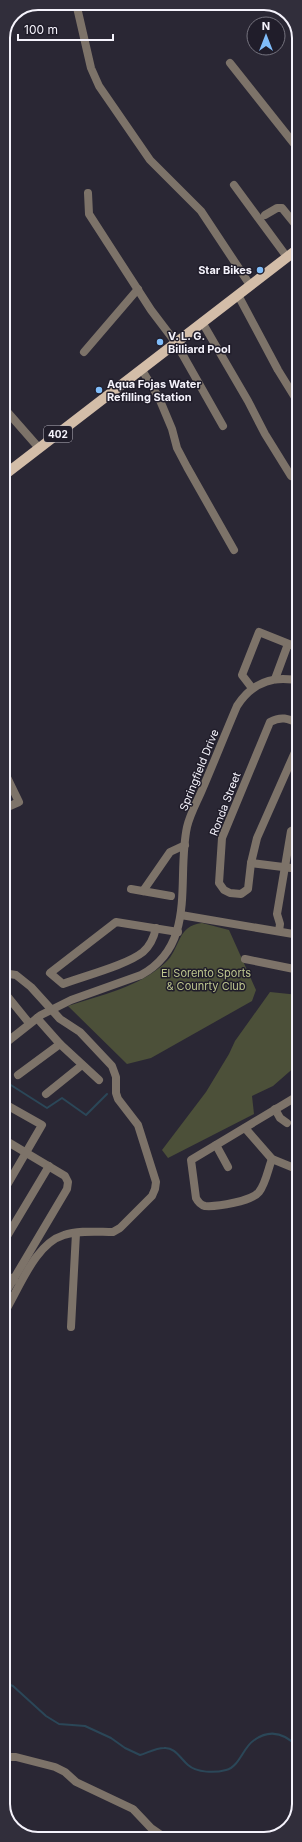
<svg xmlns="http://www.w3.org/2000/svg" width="302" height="1842" font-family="Inter,sans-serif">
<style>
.green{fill:#4c5039}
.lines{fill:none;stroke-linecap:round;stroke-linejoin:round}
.stream{stroke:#2b4758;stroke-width:2}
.minor{stroke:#7d7369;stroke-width:8}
.major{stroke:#d3bda8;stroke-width:10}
.poi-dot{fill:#80bdfa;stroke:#201d2a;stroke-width:1.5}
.labels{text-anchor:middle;stroke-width:3;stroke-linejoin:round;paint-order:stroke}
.shield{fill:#201d2a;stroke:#b5b3bd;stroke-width:1}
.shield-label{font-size:10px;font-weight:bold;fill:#f5f3fc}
.poi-label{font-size:11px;font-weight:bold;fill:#f5f3fc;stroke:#201d2a;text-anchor:start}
.street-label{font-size:11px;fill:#f5f3fc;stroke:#201d2a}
.park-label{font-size:11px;fill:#bec68f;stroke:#201d2a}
.rim{fill:none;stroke:#f5f3fc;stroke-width:2}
</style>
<rect width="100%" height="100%" fill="#2a2734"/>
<g class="green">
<path d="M202,923L229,930L256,990L252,1001L151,1058L127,1064L68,1006C101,995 139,987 165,963C181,949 176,926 202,923Z"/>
<polygon points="270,992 299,995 299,1061 297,1065 273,1086 252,1096 254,1114 168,1158 162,1150 206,1092 229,1054 235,1041"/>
</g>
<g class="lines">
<g class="stream">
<polyline points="3,1080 47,1108 62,1098 86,1115 107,1094"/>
<path d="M3,1682L13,1686L46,1716L59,1724L85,1726L111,1738L125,1748L140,1755C147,1753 156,1748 164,1748C175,1747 180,1758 188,1765C197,1773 215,1773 226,1770C239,1767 243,1748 253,1741C270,1728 286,1734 299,1748"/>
<path d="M20,1832C36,1832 58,1832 73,1839"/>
</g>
<g class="minor">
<polyline points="76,3 91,68 99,86 150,160 201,211 250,285"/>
<polyline points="230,63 299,150"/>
<polyline points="234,185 287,257"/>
<polyline points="88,193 89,214 151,310 176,343 223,426"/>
<polyline points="265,215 277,208 282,208 299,229"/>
<polyline points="238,295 278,370 299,404"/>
<polyline points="202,322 248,401 265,434 291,476"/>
<polyline points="84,352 138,289"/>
<polyline points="142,370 159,398 172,429 177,448 187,467 234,550"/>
<polyline points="3,407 39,448"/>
<polyline points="275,679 288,644"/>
<polyline points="252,688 242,675 259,632 299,648"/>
<path d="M299,724C288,718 281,716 270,722L222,838L219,883L224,890L230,893L241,894L248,889L251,863L257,838L299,743"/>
<polyline points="3,769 19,802 3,809"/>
<polyline points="251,863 299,869"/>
<polyline points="131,889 171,896"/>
<polyline points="143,891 170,852 185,845"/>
<polyline points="181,915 299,935"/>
<path d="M156,928C154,937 150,946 143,952C127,965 84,976 63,984L50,973L116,922L178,932"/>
<polyline points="279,931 280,924 277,914 291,831 299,827"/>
<polyline points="245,959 299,970"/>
<path d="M3,973L16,975L31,987L60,1019L80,1032L112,1066L116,1077V1093L118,1099L138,1125L156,1182L155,1189L152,1196L120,1228L113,1232C98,1232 78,1230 64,1235C34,1244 19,1290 3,1315"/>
<polyline points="8,997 29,1023"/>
<polyline points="37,1018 60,1044 99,1080"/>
<path d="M3,1045L41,1015L71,1000L141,975C198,944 176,878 187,827C190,814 197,802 202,790C214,762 225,734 237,706C248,689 263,679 283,679C289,679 294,679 299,681"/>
<polyline points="18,1075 60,1044"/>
<polyline points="46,1094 82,1065"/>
<polyline points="3,1103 42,1125 3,1192"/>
<polyline points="275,1109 280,1118 287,1123"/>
<polyline points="245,1128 272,1159 299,1170"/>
<polyline points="3,1139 65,1176 68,1182 67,1189 3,1297"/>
<polyline points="216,1145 228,1167"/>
<path d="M272,1159C268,1169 266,1183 259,1192C252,1201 217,1207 205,1206C201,1205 198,1202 196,1198L191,1160L296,1097L299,1094"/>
<polyline points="3,1243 49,1166"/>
<polyline points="3,1273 14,1280"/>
<polyline points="71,1327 76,1233"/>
<polyline points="3,1757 16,1757 55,1767 65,1772 76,1782 133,1809 151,1828 167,1839"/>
</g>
<polyline class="major" points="3,476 299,248"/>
</g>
<g class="poi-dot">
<circle cx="260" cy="270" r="4"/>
<circle cx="160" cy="342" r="4"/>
<circle cx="99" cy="390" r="4"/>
</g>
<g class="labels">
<rect class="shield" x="44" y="426" width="28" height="16" rx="3"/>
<g class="shield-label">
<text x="58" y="438">402</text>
</g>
<g class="poi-label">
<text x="252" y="274" text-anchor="end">Star Bikes</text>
<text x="168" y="340">V. L. G.<tspan x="168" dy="13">Billiard Pool</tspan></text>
<text x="107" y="388">Aqua Fojas Water<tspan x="107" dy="13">Refilling Station</tspan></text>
</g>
<g class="street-label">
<text transform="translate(199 770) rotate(-68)" y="4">Springfield Drive</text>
<text transform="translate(225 804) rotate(-69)" y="4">Ronda Street</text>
</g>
<g class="park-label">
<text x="206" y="977">El Sorento Sports<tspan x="206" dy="13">&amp; Counrty Club</tspan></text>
</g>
</g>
<path d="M0 0H302V1842H0ZM38 10H264A28 28 0 0 1 292 38V1804A28 28 0 0 1 264 1832H38A28 28 0 0 1 10 1804V38A28 28 0 0 1 38 10Z" fill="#312e3b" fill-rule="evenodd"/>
<path class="rim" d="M38 10H264A28 28 0 0 1 292 38V1804A28 28 0 0 1 264 1832H38A28 28 0 0 1 10 1804V38A28 28 0 0 1 38 10Z"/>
<g transform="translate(266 36)"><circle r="19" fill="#201d2a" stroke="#75737e"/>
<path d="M0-3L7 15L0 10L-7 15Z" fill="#80bdfa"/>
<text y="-6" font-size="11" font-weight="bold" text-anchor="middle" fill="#f5f3fc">N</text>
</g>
<path d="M18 34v6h95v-6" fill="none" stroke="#f5f3fc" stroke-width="2"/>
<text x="24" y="34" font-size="12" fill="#f5f3fc" stroke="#201d2a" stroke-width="3" paint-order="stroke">100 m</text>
</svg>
